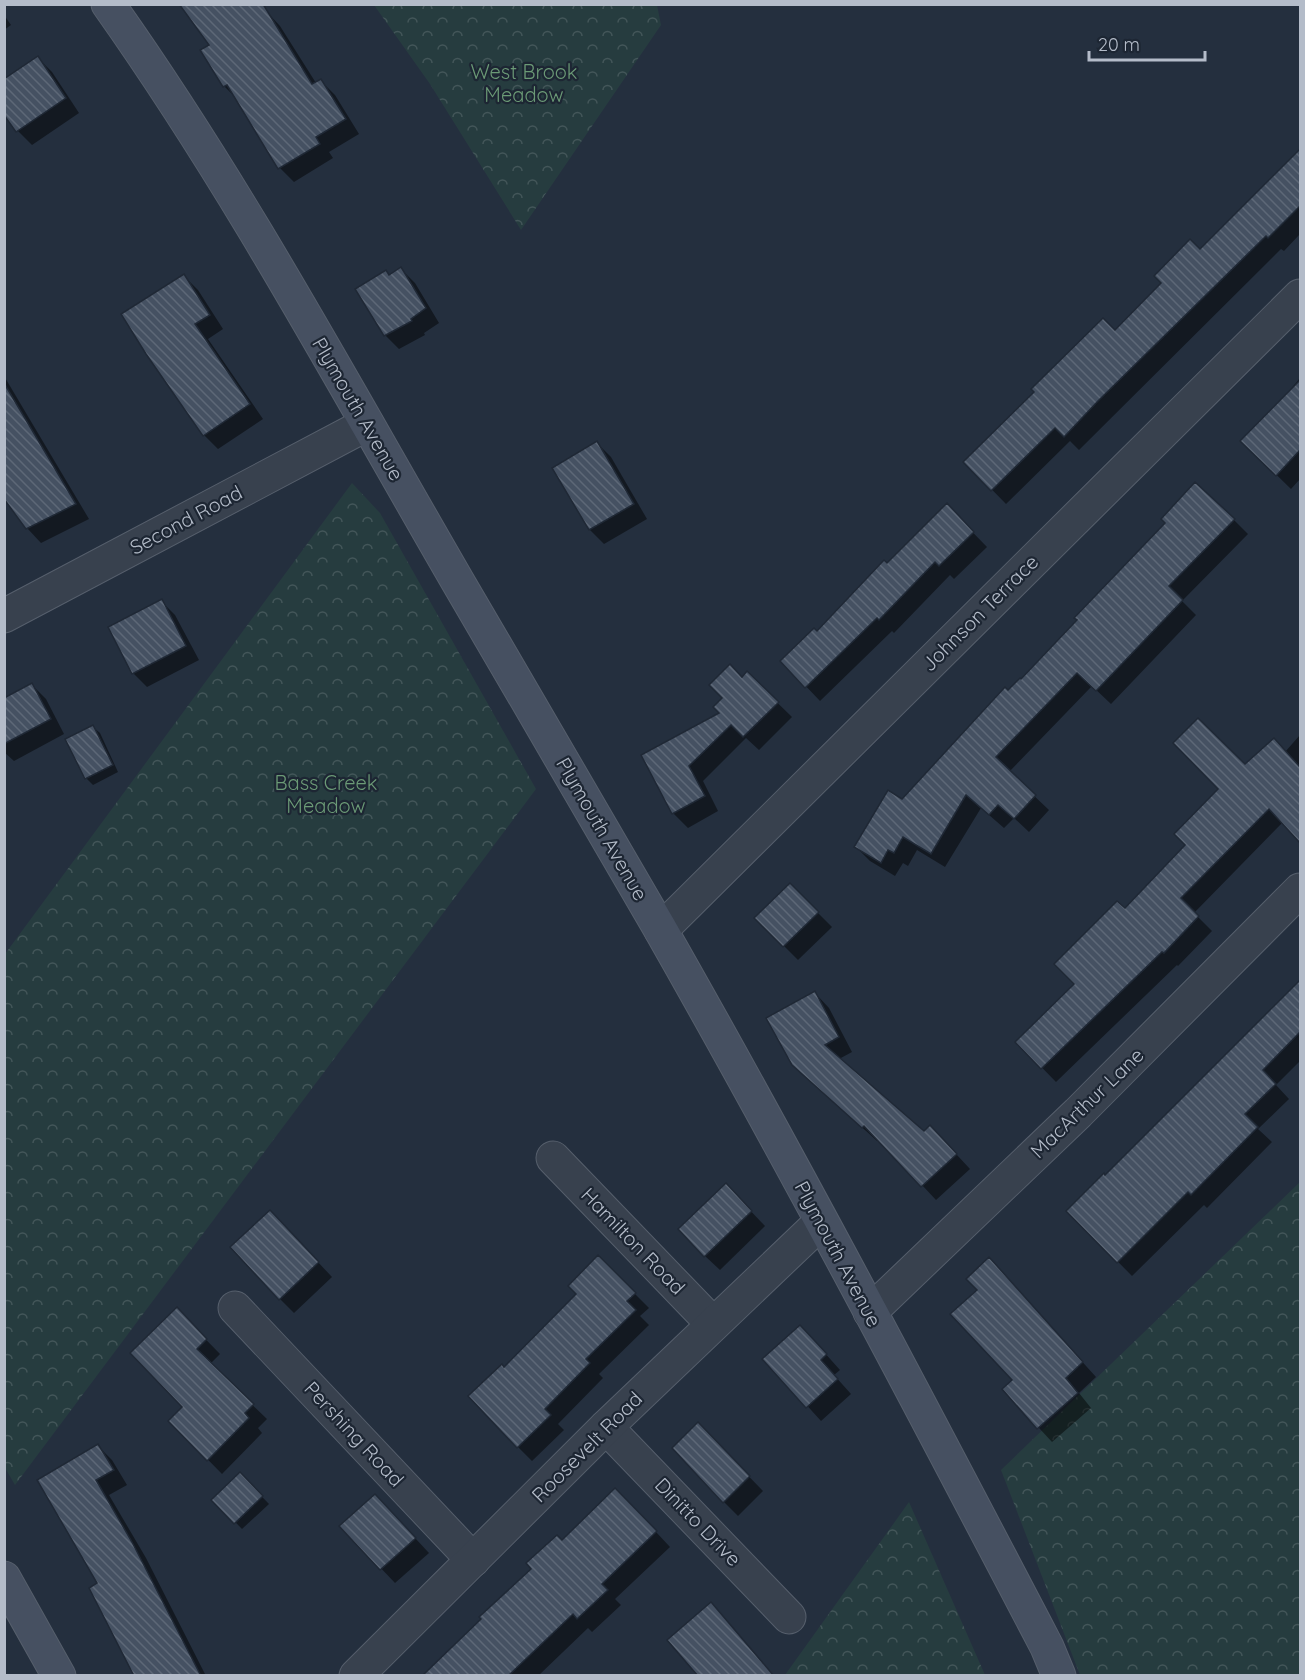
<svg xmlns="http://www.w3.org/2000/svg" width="1305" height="1680" font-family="Quicksand,sans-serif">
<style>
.forest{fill:url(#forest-crowns)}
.shadow{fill:#0007}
.building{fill:url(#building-back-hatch);stroke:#1f2835;stroke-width:1.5}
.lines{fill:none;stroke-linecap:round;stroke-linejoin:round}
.street-casing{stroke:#565f6c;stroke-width:35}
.secondary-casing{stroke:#565f6c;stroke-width:35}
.street{stroke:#38414e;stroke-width:33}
.secondary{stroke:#465061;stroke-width:33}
.labels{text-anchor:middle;stroke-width:4.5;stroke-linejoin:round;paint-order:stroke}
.park-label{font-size:20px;fill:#6b9a76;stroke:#1d2633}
.street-label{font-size:20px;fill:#b4bcc9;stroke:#1d2633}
</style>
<defs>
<pattern id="forest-crowns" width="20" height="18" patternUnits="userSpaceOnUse" patternTransform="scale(1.5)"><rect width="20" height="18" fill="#263c3f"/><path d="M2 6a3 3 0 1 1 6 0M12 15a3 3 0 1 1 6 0" fill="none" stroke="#435659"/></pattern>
<pattern id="building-back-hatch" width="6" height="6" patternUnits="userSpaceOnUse" patternTransform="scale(1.5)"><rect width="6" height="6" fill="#455162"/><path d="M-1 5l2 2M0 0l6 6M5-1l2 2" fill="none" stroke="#5d6877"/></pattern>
</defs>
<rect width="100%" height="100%" fill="#242f3e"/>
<g class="forest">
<polygon points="374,5 657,5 661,25 521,230 430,84"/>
<polygon points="352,483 380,513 536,789 15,1485 4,1466 5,954"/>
<polygon points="1300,1182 1300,1675 1080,1675 1001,1470"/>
<polygon points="909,1502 985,1675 785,1675"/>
</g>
<g class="shadow">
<polygon points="266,11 280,26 316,83 321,81 335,95 359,134 329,152 333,158 294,182 280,168 238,100 224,86 202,51"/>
<polygon points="4,15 11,25 4,30"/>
<polygon points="38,58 52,72 79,113 32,145 18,131"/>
<polygon points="1275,176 1300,202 1300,234 1284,251 1281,249 1079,450 1070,441 1006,504 965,462 1115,332 1200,251"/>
<polygon points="401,269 415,283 439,323 424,333 425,335 399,349 385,335 390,276"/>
<polygon points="184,276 198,290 223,329 208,339 263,419 218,449 204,435"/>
<polygon points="4,376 89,519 41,543 27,528 4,495"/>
<polygon points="1300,378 1300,479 1291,489 1242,441 1291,392 1290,390"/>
<polygon points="597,443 611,457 647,519 604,544 590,530 554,468"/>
<polygon points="947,506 987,547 954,579 950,575 894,633 892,631 820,701 782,661 817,633"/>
<polygon points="1234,520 1248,534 1182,601 1196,615 1111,704 1092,686 1009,772 1049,810 1029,832 1014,818 1004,828 981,808 945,867 917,850 908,866 903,863 895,876 870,861 856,847 1008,692"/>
<polygon points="161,601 175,615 199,660 147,687 133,673"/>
<polygon points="747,673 792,717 759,750 746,738 703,781 718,811 688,828 673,813 643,756 721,713"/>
<polygon points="32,685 46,699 64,734 14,761 4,752 4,699"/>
<polygon points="93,727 100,733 118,772 93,785 86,778"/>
<polygon points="1300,735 1300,839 1283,822 1194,913 1212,931 1178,966 1177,965 1056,1082 1017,1042 1077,984 1125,910 1187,845 1245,766 1285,752"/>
<polygon points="790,885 832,927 798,960 756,918"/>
<polygon points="1300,983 1300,1061 1276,1085 1289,1099 1258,1129 1272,1142 1207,1208 1204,1205 1132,1276 1068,1211 1106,1177 1202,1078"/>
<polygon points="815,993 829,1008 852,1052 839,1059 924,1133 944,1141 970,1169 936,1200 879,1139 877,1141 809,1079"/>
<polygon points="726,1185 765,1226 720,1270 705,1256"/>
<polygon points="284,1226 332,1277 294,1313 280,1299"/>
<polygon points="598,1257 649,1308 640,1316 649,1325 599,1374 603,1378 558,1424 564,1430 532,1461 518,1447 504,1369 578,1294"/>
<polygon points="1003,1274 1096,1377 1079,1393 1091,1408 1052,1442 1004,1390 1014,1380 979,1290"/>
<polygon points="177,1310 220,1354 210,1364 267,1419 258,1428 262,1433 222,1474 170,1421 184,1407"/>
<polygon points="814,1341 840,1370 834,1375 851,1394 821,1421 765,1359"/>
<polygon points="698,1424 763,1491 738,1516 724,1502"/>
<polygon points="98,1446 112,1460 127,1485 109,1495 146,1558 206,1676 136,1676 99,1584 39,1480"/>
<polygon points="240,1474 269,1504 242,1529 214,1500"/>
<polygon points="630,1504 670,1547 615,1599 621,1605 592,1632 588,1628 538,1676 436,1676"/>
<polygon points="389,1510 429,1553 395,1583 341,1526"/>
</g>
<g class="building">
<polygon points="179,4 263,4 312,84 321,79 346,119 316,137 320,144 278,169 227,85 223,87 200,50 209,45"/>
<polygon points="38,56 66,98 16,132 4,115 4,79"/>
<polygon points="1300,149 1300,206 1268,238 1266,236 1098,401 1064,437 1055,428 991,491 963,462 1034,392 1031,389 1103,318 1115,330 1161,283 1154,276 1190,239 1200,249"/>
<polygon points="401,267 426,308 411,319 412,321 384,336 355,289 386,270 389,275"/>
<polygon points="184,274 210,315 195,324 250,404 203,436 146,354 121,314"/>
<polygon points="1300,380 1300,450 1276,476 1240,441"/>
<polygon points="4,383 76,504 26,529 4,499"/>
<polygon points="597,441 634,504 589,530 552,468"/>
<polygon points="1195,482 1235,519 1169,586 1183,600 1096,691 1077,673 996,757 1036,795 1014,819 998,805 989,815 966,795 931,854 903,837 894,853 888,850 881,863 854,847 888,790 902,799 1005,687 1008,690 1020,678 1021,679 1077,620 1074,618 1165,523 1161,519"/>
<polygon points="947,503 974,532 939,566 935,562 879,620 877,618 805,688 780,661 814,628 817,631 884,560 887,563"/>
<polygon points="162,599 186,646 132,674 108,627"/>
<polygon points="730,664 742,677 747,671 779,702 743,737 731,725 689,766 705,796 672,814 641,755 719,713 713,707 722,698 709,685"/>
<polygon points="32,683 51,719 4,744 4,698"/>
<polygon points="1198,718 1245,764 1274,738 1300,767 1300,843 1269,809 1181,898 1199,916 1164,953 1162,952 1041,1069 1015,1042 1074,984 1054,964 1117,901 1125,908 1185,845 1174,834 1218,789 1173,743"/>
<polygon points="93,725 113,765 85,779 65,739"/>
<polygon points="790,883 819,912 783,947 754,918"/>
<polygon points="1300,980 1300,1032 1263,1070 1276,1084 1245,1114 1258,1127 1191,1195 1188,1192 1117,1263 1066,1211 1104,1173 1105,1175"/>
<polygon points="815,991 839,1037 825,1045 924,1131 930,1125 957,1154 921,1187 864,1126 862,1128 792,1065 766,1018"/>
<polygon points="726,1183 752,1211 704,1257 678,1229"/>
<polygon points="270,1210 319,1262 279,1300 230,1247"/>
<polygon points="598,1255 636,1293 627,1301 636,1310 586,1359 590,1363 545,1409 551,1415 517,1448 468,1396 502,1364 504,1367 576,1294 568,1286"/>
<polygon points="989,1257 1083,1362 1066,1378 1078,1393 1037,1429 1002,1389 1012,1380 950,1314 977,1290 966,1279"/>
<polygon points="177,1307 207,1339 197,1349 254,1404 245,1413 249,1418 207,1461 168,1421 182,1407 130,1353"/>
<polygon points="800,1325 827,1354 821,1360 838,1379 806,1408 762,1359"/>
<polygon points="698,1422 750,1476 723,1503 672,1448"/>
<polygon points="98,1444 114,1470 96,1480 132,1542 201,1676 134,1676 89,1588 97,1583 37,1480"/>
<polygon points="240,1472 263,1496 234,1524 211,1500"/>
<polygon points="615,1488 657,1531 602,1584 608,1590 577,1619 573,1614 508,1676 422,1676 481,1619 479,1617 531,1569 526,1563 557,1535 562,1540"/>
<polygon points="375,1494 416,1538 380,1570 339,1526"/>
<polygon points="711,1602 774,1676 698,1676 667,1640"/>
</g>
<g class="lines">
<g class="street-casing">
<g id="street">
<polyline points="4,616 367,424"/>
<polyline points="661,930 1300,296"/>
<polyline points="553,1158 713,1324"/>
<polyline points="235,1308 473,1560"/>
<polyline points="870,1312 1078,1113 1300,890"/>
<polyline points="606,1427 789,1617"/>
<polyline points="356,1676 606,1427 821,1222"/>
</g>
</g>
<g class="secondary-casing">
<g id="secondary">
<path d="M108,4C239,189 345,387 458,582C525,697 593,812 659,927C794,1164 921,1406 1047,1647L1059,1676"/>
<polyline points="4,1578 59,1676"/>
</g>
</g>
<use href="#street" class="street"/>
<use href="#secondary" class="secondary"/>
</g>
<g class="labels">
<g class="park-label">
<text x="524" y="79">West Brook<tspan x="524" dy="23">Meadow</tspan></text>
<text x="326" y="790">Bass Creek<tspan x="326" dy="23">Meadow</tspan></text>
</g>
<g class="street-label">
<text transform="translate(358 409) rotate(60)" y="7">Plymouth Avenue</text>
<text transform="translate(186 520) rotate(-28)" y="7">Second Road</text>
<text transform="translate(980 613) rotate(-45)" y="7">Johnson Terrace</text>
<text transform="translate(602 829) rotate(60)" y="7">Plymouth Avenue</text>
<text transform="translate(1087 1103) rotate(-44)" y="7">MacArthur Lane</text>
<text transform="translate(633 1241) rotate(46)" y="7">Hamilton Road</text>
<text transform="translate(838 1254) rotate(62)" y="7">Plymouth Avenue</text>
<text transform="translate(354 1434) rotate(47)" y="7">Pershing Road</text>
<text transform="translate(587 1447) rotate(-45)" y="7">Roosevelt Road</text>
<text transform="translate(698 1522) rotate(46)" y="7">Dinitto Drive</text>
</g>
</g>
<rect width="1305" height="1680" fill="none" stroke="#b4bcc9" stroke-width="12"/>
<path d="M1089 51v9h116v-9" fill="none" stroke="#b4bcc9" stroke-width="3"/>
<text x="1098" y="51" font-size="18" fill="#b4bcc9" stroke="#1d2633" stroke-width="4.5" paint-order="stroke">20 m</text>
</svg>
